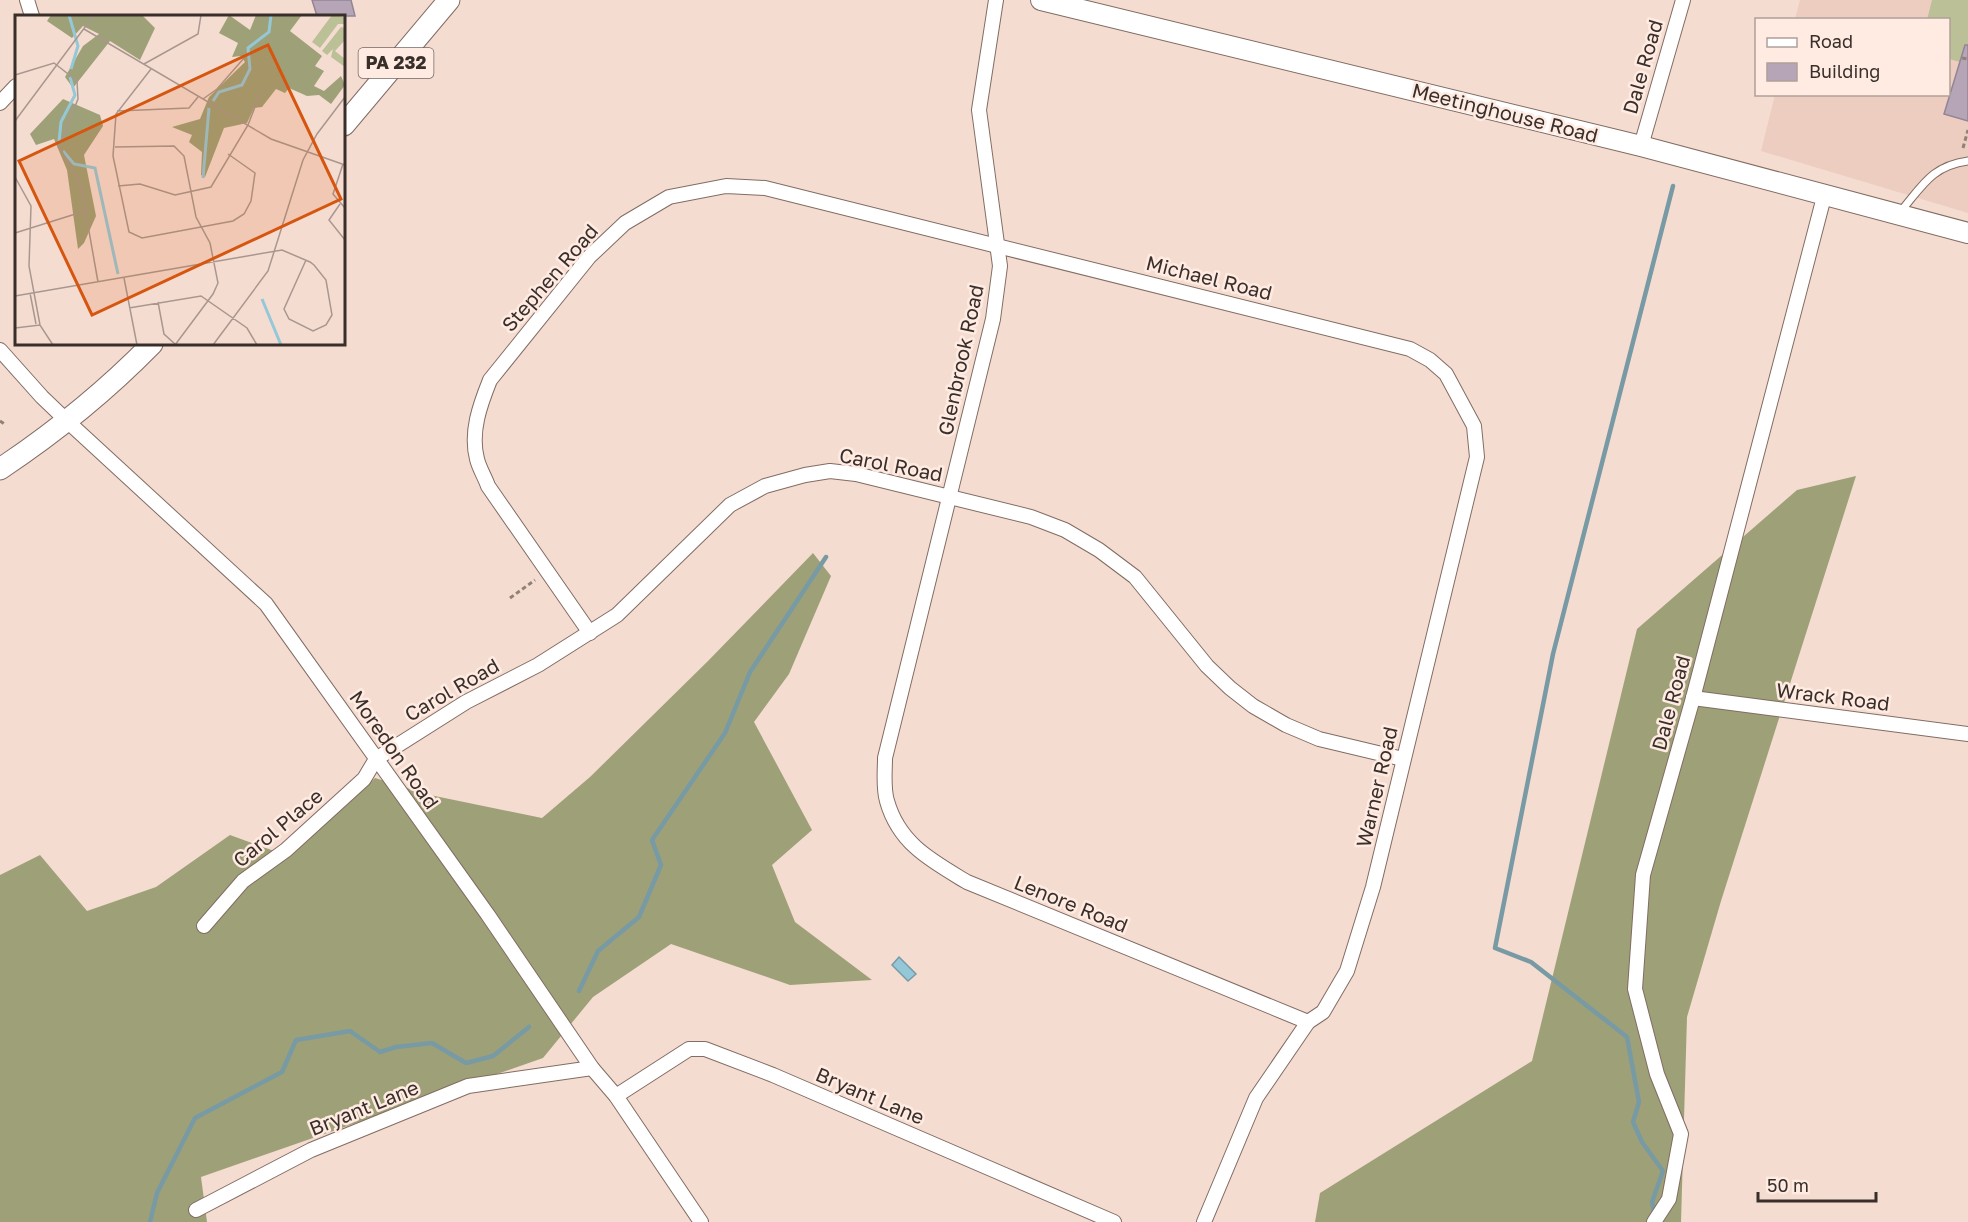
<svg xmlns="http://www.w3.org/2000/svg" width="1968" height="1222" font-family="'Golos Text',sans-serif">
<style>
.built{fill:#eccdbf}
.green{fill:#bcc097}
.forest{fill:#9ea177}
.water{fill:#94c8d8;stroke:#789aa4;stroke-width:1.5}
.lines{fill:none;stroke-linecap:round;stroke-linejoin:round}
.stream{stroke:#789aa4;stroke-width:4.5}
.building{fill:#b5a5b7;stroke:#938496;stroke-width:1.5}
.lane-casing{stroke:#826c63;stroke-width:9}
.street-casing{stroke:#826c63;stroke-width:16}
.secondary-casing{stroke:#826c63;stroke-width:22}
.primary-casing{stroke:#826c63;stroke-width:23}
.path{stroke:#908078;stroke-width:3;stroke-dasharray:4.5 3;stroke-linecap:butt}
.lane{stroke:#fff;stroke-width:7}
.street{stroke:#fff;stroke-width:14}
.secondary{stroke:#fff;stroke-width:20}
.primary{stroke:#fff;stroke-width:21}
.labels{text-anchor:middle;stroke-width:5;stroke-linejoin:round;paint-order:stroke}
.shield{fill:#ffebe2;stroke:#746762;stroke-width:1.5}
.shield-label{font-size:18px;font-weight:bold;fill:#382f2b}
.street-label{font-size:20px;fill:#382f2b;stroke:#ffebe2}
.inset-river{fill:none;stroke:#94c8d8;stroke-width:3}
.inset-road{fill:none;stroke:#a9978f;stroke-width:1.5}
.view{fill:#d6550f;fill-opacity:0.15;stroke:#d6550f;stroke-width:3}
.inset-edge{fill:none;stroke:#382f2b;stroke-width:3}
</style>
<rect width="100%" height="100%" fill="#f5dcd1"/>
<polygon class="built" points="1800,0 1968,0 1968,213 1761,151 1775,95 1948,94 1948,20 1795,19"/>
<polygon class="green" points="1932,0 1968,0 1968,64 1949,59 1948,20 1927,20"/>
<g class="forest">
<polygon points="1856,476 1721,901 1687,1017 1681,1222 1315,1222 1320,1193 1532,1061 1637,629 1797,490"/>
<polygon points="813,553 831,576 789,674 754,722 812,830 772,865 795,922 872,980 790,985 671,944 593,997 543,1058 201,1177 207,1222 0,1222 0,875 40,855 87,911 156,887 230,835 288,856 375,778 430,795 542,818 590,777 708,661"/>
</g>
<polygon class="water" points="899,957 916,974 908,981 892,965"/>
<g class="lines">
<g class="stream">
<polyline points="579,991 598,951 639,917 661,865 652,840 725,733 750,672 826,557"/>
<polyline points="1655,1215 1652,1202 1663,1171 1642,1142 1633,1122 1639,1102 1627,1037 1531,962 1495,948 1553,654 1673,186"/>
<polyline points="150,1222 157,1193 195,1118 282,1072 296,1040 350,1031 380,1052 396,1047 432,1043 466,1063 493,1056 529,1027"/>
</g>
</g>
<g class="building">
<polygon points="312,0 351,0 355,16 317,16"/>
<polygon points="1965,45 1968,45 1968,121 1944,114"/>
</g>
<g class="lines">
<g class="lane-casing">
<path id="lane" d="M1901,211C1923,185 1932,166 1968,161"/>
</g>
<g class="street-casing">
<g id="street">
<polyline points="27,0 32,16"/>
<path d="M996,0L979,110L1000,266L993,319L885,758C885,771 883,788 887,801C899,844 932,861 967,882L1308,1022"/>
<polyline points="0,103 16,86"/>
<polyline points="1641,146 1683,0"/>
<polyline points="0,350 42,397 66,420 266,604 488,915 592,1068 616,1096 701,1222"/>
<path d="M590,633L488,486C485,477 479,468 477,459C470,432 480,405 490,380L589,257L625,223L669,197L726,186L765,188L1410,349L1430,360L1446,374L1474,426L1477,457L1373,887L1347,971L1323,1012L1308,1022L1256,1098L1204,1222"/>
<polyline points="1693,698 1968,734"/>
<polyline points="204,926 243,881 286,850 364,779 376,759 466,702 538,665 617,615 730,505 765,486 805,475 830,471 856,474 1031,517 1065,530 1099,550 1135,577 1207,666 1230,688 1253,706 1286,725 1319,739 1403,759"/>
<polyline points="616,1096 689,1049 705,1049 773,1075 1114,1222"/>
<polyline points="196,1210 311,1150 468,1086 592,1068"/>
<polyline points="1654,1222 1669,1199 1681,1134 1657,1074 1635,989 1643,875 1693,698 1825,193"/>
</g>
</g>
<g class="secondary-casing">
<polyline id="secondary" points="1041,0 1641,146 1968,233"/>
</g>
<g class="primary-casing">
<g id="primary">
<polyline points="344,125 449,0"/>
<path d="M0,469C54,433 107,390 152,344"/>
</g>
</g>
<g class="path">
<polyline points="1962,58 1968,59"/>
<polyline points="1963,148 1968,130"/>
<polyline points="0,421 6,425"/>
<polyline points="510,598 535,580"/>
</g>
<use href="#lane" class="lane"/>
<use href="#street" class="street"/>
<use href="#secondary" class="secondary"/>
<use href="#primary" class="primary"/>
</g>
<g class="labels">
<rect class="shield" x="358.5" y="48" width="75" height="30" rx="4.5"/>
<g class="shield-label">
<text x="396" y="69">PA 232</text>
</g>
<g class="street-label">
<text transform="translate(1643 67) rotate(-74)" y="7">Dale Road</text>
<text transform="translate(1505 113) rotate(14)" y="7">Meetinghouse Road</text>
<text transform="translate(550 278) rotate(-49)" y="7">Stephen Road</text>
<text transform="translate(1209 278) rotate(14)" y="7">Michael Road</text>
<text transform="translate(961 360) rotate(-78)" y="7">Glenbrook Road</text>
<text transform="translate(891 465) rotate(11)" y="7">Carol Road</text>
<text transform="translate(452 690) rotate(-30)" y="7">Carol Road</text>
<text transform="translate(1833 697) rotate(7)" y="7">Wrack Road</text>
<text transform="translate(1671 703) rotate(-75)" y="7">Dale Road</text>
<text transform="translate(394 750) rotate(55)" y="7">Moredon Road</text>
<text transform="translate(1377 787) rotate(-77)" y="7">Warner Road</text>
<text transform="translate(278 828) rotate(-40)" y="7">Carol Place</text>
<text transform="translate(1071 904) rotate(22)" y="7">Lenore Road</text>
<text transform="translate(870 1096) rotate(23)" y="7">Bryant Lane</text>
<text transform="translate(364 1108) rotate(-22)" y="7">Bryant Lane</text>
</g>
</g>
<g transform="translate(15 15)">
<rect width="330" height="330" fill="#f5dcd1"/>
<path d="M317,0L330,2V9H323L305,33L297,27ZM326,12L330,13V25L320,36L330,44V52L316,42L318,34L312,40L307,36Z" fill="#bcc097"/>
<path d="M36,0H127L140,13L125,45L95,26L58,73L50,62L68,31L84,19L68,11L57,23L32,6ZM214,0L235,15L241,0H287L275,16L307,41L300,51L309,56L299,71L309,76L326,61L330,70L316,89L304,80L292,81L274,73L270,78L261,74L247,92L239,93L232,108L209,113L190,162L186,160L187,137L174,127L177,120L157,112L185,104L194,82L230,47L226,41L217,42L223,28L204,18ZM48,84L85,100L88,111L69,140L81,201L69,228L63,234L52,155L39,124L21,130L15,119Z" fill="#9ea177"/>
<path class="inset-river" d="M54,0L63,31L56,54M198,86L204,77L227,70L235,54L233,33L254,17L256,0M44,127L46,107L60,80L55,62M48,136L59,149L80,153L103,259M188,163L194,93M247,284L266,330"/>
<path class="inset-road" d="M69,14L256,124L330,150M129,49L183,19L186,0M136,54L101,99L98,141L114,217L127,223L218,206L229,199L236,186L240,158L213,139M0,60L39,48L62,66L63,84L44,131L66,171L83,267M188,84L202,74L229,43M102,96L174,93L183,82M0,106L79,0M100,132L159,131L169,141L181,202L195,228L203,268L198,279L160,330M328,149L318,179L330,193M0,162L16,191L14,251L25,310M103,171L125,169L160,180L196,172L233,110L245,79M325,189L314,205L330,225M0,218L70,196M109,263L122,330M15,278L21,309M0,281L267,235L295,247L299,250L311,265L317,300L311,310L298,316L274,304L269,294L291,245M143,287L149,319L160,329M114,293L186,281L232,313L242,330M0,313L25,310L38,330M198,330L253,256L288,145L302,119L330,82"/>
<path class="view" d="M253,30L326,184L77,300L4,146Z"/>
<rect width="330" height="330" class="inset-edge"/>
</g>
<rect x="1755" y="18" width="195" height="78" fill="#ffebe2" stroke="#afa099" stroke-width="1.5"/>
<rect x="1767" y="38" width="30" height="9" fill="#ffffff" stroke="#afa099" stroke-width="1.5"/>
<text x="1809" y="48" font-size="18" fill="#382f2b">Road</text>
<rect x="1767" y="63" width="30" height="18" fill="#b5a5b7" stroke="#afa099" stroke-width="1.5"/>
<text x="1809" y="78" font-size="18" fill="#382f2b">Building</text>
<path d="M1758 1192v9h118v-9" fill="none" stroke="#382f2b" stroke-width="3"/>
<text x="1767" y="1192" font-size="18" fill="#382f2b" stroke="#ffebe2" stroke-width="4.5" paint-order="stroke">50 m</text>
</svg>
